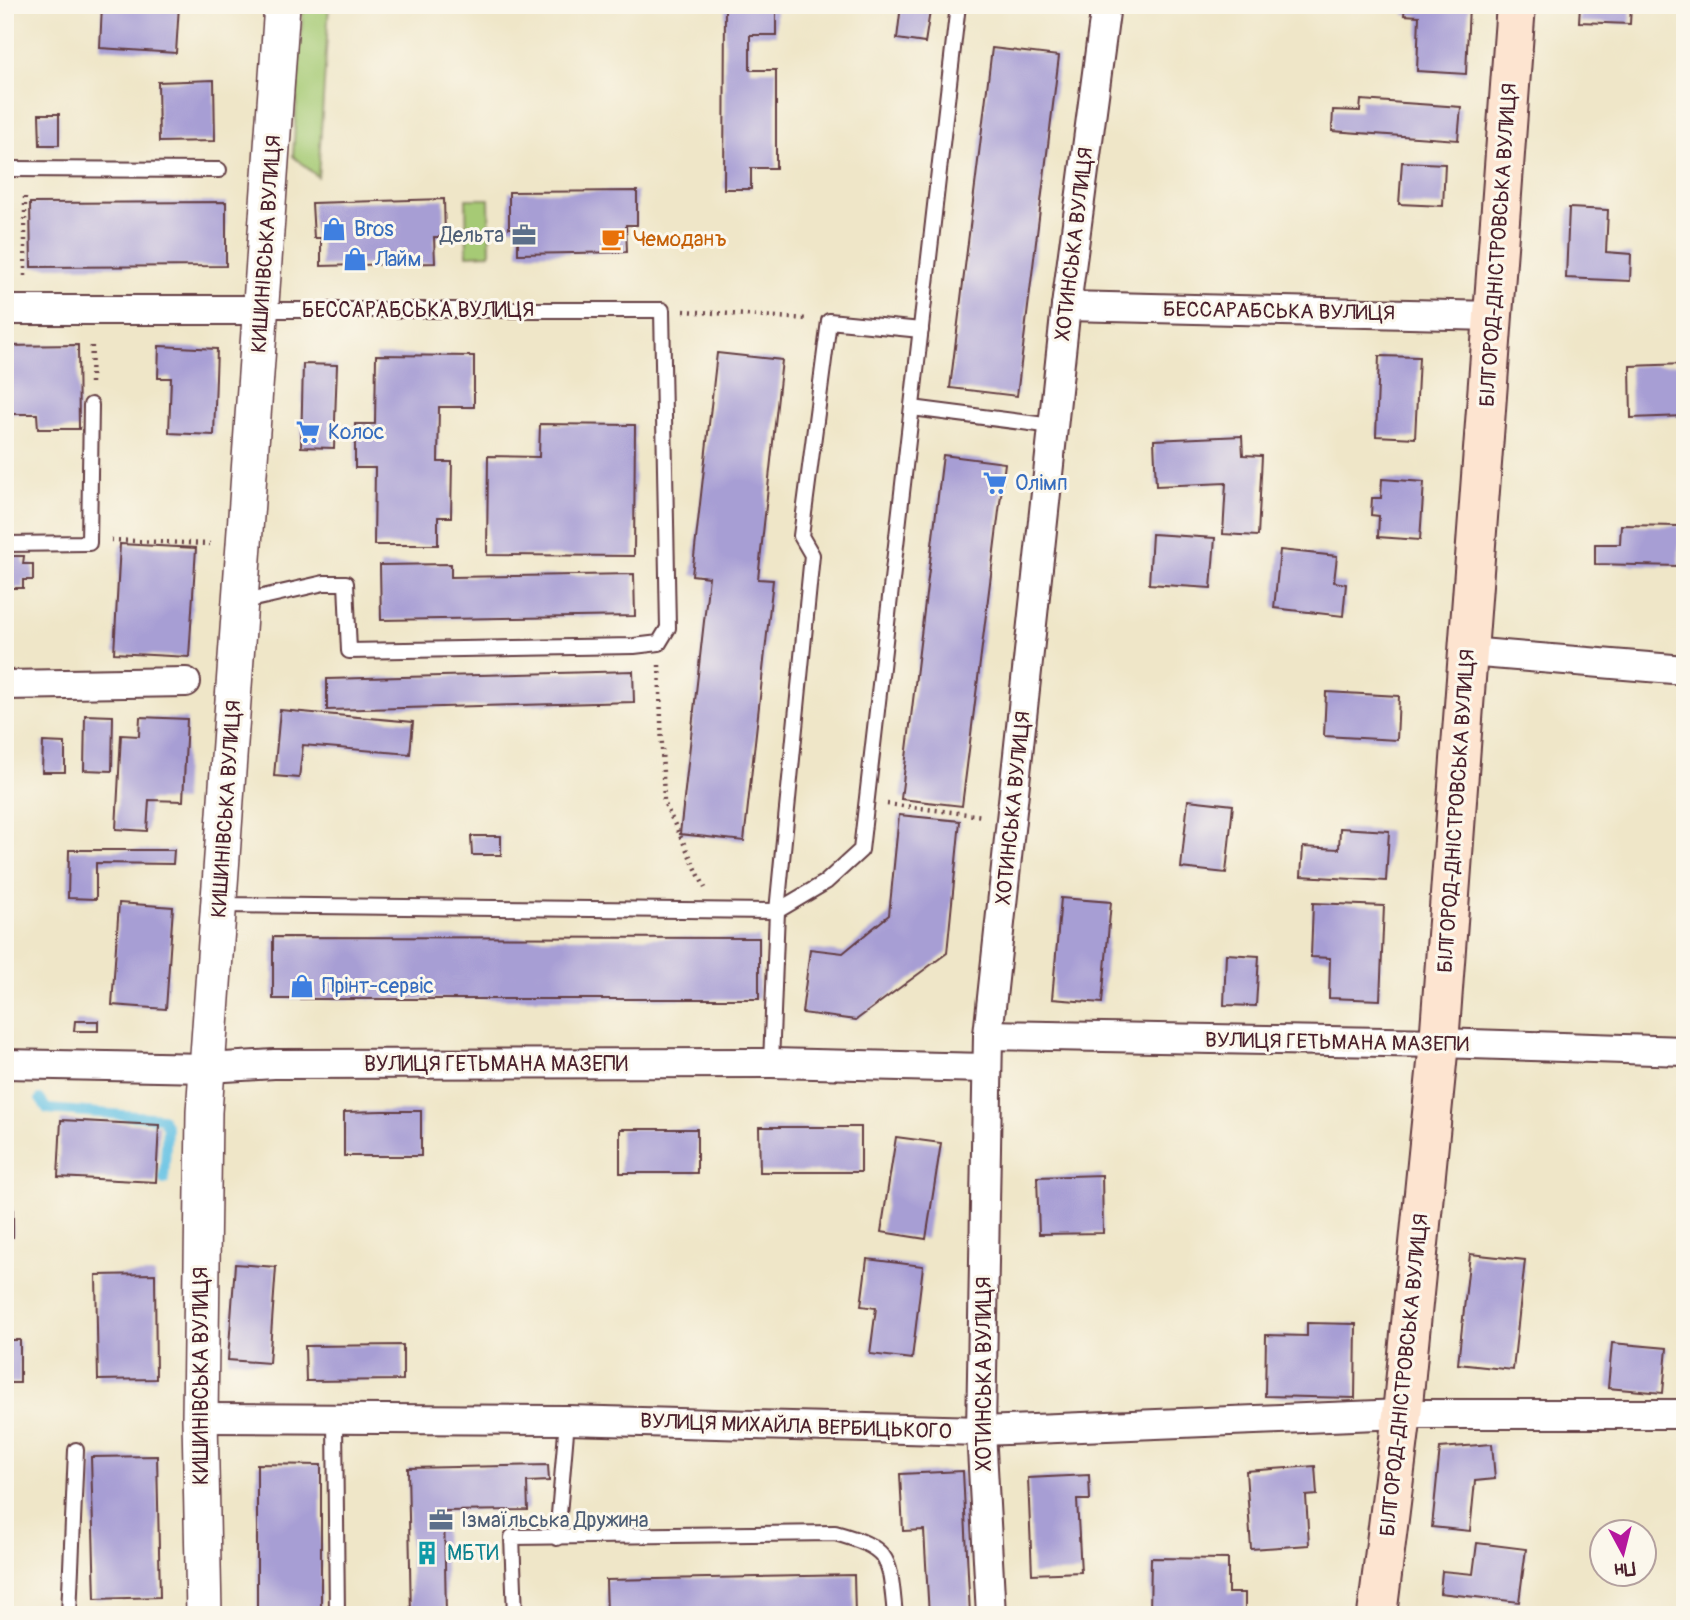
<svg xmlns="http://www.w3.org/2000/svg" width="1690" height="1620" font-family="Pangolin,sans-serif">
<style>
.green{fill:#a6ca74;stroke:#787450;stroke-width:2}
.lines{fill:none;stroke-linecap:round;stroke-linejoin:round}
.stream{stroke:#66c2e4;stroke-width:10}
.building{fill:#a79ed4}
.service-casing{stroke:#633d43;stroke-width:18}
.minor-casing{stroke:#633d43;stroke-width:32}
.tertiary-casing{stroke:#633d43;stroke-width:38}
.secondary-casing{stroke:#633d43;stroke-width:42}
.path{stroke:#633d43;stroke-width:4.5;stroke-dasharray:2 5;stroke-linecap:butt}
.service{stroke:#fff;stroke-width:14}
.minor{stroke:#fff;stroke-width:28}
.tertiary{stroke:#fff;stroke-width:35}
.secondary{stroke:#fde4d0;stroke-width:38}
.labels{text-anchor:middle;stroke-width:6;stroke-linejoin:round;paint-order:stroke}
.shop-label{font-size:21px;fill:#366cbe;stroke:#fbf7ec;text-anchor:start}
.service-label{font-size:21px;fill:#4e5e75;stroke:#fbf7ec;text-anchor:end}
.food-label{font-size:21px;fill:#c56008;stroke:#fbf7ec;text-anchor:start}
.street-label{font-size:21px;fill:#4a1f2b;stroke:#fbf7ec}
.culture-label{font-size:21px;fill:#0d838f;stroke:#fbf7ec;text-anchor:start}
</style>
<rect width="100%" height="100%" fill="#fbf7ec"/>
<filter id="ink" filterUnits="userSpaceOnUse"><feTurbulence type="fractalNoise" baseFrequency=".0143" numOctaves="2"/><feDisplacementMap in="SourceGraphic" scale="14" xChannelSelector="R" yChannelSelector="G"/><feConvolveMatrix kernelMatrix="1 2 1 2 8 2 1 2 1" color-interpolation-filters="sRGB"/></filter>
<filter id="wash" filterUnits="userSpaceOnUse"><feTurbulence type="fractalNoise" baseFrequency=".00686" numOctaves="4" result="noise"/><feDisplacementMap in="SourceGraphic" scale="28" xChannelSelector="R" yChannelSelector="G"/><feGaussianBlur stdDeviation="1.57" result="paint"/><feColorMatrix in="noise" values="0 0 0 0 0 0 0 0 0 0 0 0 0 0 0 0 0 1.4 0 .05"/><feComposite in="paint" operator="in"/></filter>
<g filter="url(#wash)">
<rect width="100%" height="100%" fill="#efe6c8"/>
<g class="green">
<polygon points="303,5 329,5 318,177 293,156"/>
<polygon points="466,199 489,199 490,254 467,255"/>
</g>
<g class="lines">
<polyline class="stream" points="40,1099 47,1109 162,1118 167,1127 164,1180"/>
</g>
<g id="blocks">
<g class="building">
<polygon points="102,5 179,5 176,53 100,48"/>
<polygon points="725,5 776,5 776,35 750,35 750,70 776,70 776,168 751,168 751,189 724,189"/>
<polygon points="901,5 931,5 925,43 897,39"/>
<polygon points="1405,5 1469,5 1466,74 1417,71 1419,16 1404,15"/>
<polygon points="1580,5 1631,5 1630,24 1579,22"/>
<polygon points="992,48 1059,56 1017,396 950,388"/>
<polygon points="214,80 215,141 159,142 158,82"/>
<polygon points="1361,100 1461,107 1458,140 1332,131 1333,110 1360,111"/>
<polygon points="39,114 59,114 59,145 40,145"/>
<polygon points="1402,162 1445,164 1443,206 1399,204"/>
<polygon points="637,191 637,225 626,225 627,252 518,254 518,228 509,228 509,192"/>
<polygon points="444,199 445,237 434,237 435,263 321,266 321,238 314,238 312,203"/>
<polygon points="226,202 226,266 31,267 30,203"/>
<polygon points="1569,208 1608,210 1606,252 1631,254 1630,281 1566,278"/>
<polygon points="78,345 79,429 38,429 37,414 5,414 5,346"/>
<polygon points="159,346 217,349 214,435 169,433 171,378 158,378"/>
<polygon points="717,353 782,360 758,579 773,580 744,841 680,834 709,577 692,575"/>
<polygon points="376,355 474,356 474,407 439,407 438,462 452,462 451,517 438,517 438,545 374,545 375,468 355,468 355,424 375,424"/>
<polygon points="1379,356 1419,357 1415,438 1376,436"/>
<polygon points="303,364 337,365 334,448 301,447"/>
<polygon points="1685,364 1685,416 1631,418 1630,366"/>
<polygon points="540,424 635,425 634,556 487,555 488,456 539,457"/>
<polygon points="1242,436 1243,455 1262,456 1258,536 1223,534 1226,483 1156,486 1154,440"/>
<polygon points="943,455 1005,463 962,806 901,799"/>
<polygon points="1382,479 1424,482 1420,540 1378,537 1379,516 1371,515 1372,498 1381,498"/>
<polygon points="1621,525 1679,526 1679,566 1595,564 1595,544 1620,544"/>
<polygon points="1152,534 1215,538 1211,588 1149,584"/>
<polygon points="120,544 196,548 189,657 114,653"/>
<polygon points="1280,550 1337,556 1334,582 1346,584 1343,616 1274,608"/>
<polygon points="5,556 24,556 23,564 33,564 33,580 23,580 23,588 5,588"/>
<polygon points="451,564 451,577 634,574 635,616 381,620 380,565"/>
<polygon points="633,671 634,702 327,710 327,679"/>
<polygon points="1326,692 1399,696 1397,740 1324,736"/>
<polygon points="280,710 413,722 410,754 303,745 299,778 274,776"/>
<polygon points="85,715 113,716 112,771 84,770"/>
<polygon points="140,717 187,719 183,801 149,800 147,831 116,829 121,735 139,736"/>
<polygon points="43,742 65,743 65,772 42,772"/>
<polygon points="1188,800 1233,805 1226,873 1181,868"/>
<polygon points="899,815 960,821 947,953 856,1020 802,1013 810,949 843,953 889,915"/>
<polygon points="1340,828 1389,831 1386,881 1301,876 1303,847 1339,849"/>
<polygon points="471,836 501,836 501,855 472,855"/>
<polygon points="69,850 174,850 173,864 96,863 96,899 68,898"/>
<polygon points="1061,898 1111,902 1102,1003 1052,999"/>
<polygon points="119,903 173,907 166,1009 112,1005"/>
<polygon points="1313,903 1384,906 1380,1000 1329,998 1330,958 1311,957"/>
<polygon points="273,937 759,938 759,999 273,999"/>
<polygon points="1226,954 1259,956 1256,1006 1224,1005"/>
<polygon points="75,1021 98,1021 98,1031 74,1031"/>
<polygon points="383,1111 421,1111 421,1156 344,1156 344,1112"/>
<polygon points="61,1120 159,1125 156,1182 58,1177"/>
<polygon points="759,1127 861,1127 861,1172 760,1172"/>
<rect x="620" y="1129" width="77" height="44"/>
<polygon points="896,1137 941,1143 926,1239 881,1232"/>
<polygon points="1102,1175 1103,1233 1039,1234 1037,1177"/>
<rect x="5" y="1208" width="8" height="29"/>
<polygon points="1470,1254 1525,1260 1513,1370 1458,1364"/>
<polygon points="867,1259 923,1266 912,1359 870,1354 876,1308 861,1306"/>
<polygon points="235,1264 276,1267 269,1363 228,1360"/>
<polygon points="155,1274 156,1379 98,1380 96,1275"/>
<polygon points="1307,1323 1356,1324 1355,1398 1265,1396 1266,1335 1307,1336"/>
<rect x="5" y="1340" width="15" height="43"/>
<polygon points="1612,1343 1667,1348 1663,1393 1608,1388"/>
<polygon points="403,1345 403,1380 306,1381 305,1346"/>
<polygon points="1492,1444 1495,1479 1475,1481 1470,1531 1432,1527 1440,1448"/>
<polygon points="157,1456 160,1597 95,1599 91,1457"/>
<polygon points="257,1464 321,1465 321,1615 257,1615"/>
<polygon points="548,1465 549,1481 527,1482 528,1510 444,1511 446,1615 411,1615 408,1468"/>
<polygon points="1315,1466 1317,1495 1306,1496 1309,1545 1251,1549 1246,1471"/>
<polygon points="963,1471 970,1615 929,1615 924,1530 903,1531 900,1474"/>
<polygon points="1089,1475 1090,1500 1077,1500 1081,1572 1032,1574 1028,1478"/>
<polygon points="1477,1543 1526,1549 1519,1602 1440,1593 1442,1571 1473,1574"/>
<polygon points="1151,1558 1228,1559 1228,1593 1245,1593 1245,1615 1150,1615"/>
<polygon points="854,1575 855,1615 607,1615 606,1580"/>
</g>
</g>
</g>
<g filter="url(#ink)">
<use href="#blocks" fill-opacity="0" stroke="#633d43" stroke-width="2"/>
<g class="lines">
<g class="service-casing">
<g id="service">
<polyline points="5,169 219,170"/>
<polyline points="912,408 1053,426"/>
<polyline points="5,544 89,543 91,405"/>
<polyline points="241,602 324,583 346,583 349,651 634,646 659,643 668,628 662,310 262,310"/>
<polyline points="219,905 777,911 826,882 861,850 958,5"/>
<polyline points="771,1063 777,911 812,555 801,536 829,321 921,330"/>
<polyline points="335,1420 337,1615"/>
<polyline points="557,1538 567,1420"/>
<polyline points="69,1615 76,1450"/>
<path d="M515,1615L512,1537L835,1533C893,1549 889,1558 895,1615"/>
</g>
</g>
<g class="minor-casing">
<g id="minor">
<polyline points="1066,306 1493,316"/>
<polyline points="5,310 262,310"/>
<polyline points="1468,652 1685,670"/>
<polyline points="5,685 186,682"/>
<polyline points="988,1035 1439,1043 1685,1051"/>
<polyline points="5,1064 208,1068 274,1064 771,1063 987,1068"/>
<polyline points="200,1418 567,1420 981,1431 1402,1414 1685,1414"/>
<polyline points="991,1615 981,1431 988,1035 1066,306 1106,5"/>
</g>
</g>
<g class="tertiary-casing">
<polyline id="tertiary" points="204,1615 200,1418 204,1112 282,5"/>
</g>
<g class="secondary-casing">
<polyline id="secondary" points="1377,1615 1402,1414 1439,1043 1516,5"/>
</g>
<g class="path">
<polyline points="25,276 25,193"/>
<polyline points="684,311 808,319"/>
<polyline points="91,383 92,341"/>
<polyline points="111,540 210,544"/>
<polyline points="659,665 664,802 705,888"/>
<polyline points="887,804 983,816"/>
</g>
<use href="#service" class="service"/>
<use href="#minor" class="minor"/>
<use href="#tertiary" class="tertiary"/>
<use href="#secondary" class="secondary"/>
</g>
</g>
<defs>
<g id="shop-bare" transform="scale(1.89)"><path d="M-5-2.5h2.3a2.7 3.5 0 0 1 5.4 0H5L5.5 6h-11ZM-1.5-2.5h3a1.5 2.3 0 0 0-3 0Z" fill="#3f7fe0" stroke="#fbf7ec" stroke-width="2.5" paint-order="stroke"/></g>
<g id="office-bare" transform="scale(1.89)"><path d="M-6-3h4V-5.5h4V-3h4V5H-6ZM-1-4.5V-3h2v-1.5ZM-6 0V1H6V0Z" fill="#5c6f8a" stroke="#fbf7ec" stroke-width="2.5" paint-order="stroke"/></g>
<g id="cafe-bare" transform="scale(1.89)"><path d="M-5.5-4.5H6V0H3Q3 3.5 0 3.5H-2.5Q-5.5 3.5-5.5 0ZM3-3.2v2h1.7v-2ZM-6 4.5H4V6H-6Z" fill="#e8710a" stroke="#fbf7ec" stroke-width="2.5" paint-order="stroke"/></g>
<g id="supermarket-bare" transform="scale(1.89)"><path d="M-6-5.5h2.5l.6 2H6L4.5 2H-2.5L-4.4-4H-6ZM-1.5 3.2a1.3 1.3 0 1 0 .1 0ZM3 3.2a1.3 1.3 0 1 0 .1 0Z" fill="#3f7fe0" stroke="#fbf7ec" stroke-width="2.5" paint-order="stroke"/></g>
<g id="building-bare" transform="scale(1.89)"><path d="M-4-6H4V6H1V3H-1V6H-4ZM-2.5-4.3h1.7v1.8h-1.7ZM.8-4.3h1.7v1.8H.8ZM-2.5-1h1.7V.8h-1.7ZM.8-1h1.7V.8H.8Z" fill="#0f9aa8" stroke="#fbf7ec" stroke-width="2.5" paint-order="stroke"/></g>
</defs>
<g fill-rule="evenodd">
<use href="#shop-bare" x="334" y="229"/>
<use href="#office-bare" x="524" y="235"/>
<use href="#cafe-bare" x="613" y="239"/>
<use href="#shop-bare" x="355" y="259"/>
<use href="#supermarket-bare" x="308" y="432"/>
<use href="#supermarket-bare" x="995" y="483"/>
<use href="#shop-bare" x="302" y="986"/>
<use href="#office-bare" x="441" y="1520"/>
<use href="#building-bare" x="427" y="1553"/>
</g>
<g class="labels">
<g class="shop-label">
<text x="354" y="236">Bros</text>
<text x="375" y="266">Лайм</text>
<text x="328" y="439">Колос</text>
<text x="1015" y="490">Олімп</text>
<text x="322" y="993">Прінт-сервіс</text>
</g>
<g class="service-label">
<text x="504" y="242">Дельта</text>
<text x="461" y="1527" text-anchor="start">Ізмаїльська Дружина</text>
</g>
<g class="food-label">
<text x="633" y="246">Чемоданъ</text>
</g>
<g class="street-label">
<text transform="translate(266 244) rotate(-86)" y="7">КИШИНІВСЬКА ВУЛИЦЯ</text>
<text transform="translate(1074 244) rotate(-83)" y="7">ХОТИНСЬКА ВУЛИЦЯ</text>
<text transform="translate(1498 245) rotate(-86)" y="7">БІЛГОРОД-ДНІСТРОВСЬКА ВУЛИЦЯ</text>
<text x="418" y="317">БЕССАРАБСЬКА ВУЛИЦЯ</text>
<text transform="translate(1279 311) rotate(1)" y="7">БЕССАРАБСЬКА ВУЛИЦЯ</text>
<text transform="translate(1013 808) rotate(-84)" y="7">ХОТИНСЬКА ВУЛИЦЯ</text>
<text transform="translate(226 809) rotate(-86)" y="7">КИШИНІВСЬКА ВУЛИЦЯ</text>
<text transform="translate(1456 811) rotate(-86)" y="7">БІЛГОРОД-ДНІСТРОВСЬКА ВУЛИЦЯ</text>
<text transform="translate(1337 1042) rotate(1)" y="7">ВУЛИЦЯ ГЕТЬМАНА МАЗЕПИ</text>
<text x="496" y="1071">ВУЛИЦЯ ГЕТЬМАНА МАЗЕПИ</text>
<text transform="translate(984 1374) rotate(-90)" y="7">ХОТИНСЬКА ВУЛИЦЯ</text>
<text transform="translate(1404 1375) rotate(-84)" y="7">БІЛГОРОД-ДНІСТРОВСЬКА ВУЛИЦЯ</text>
<text transform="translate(201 1376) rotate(-90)" y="7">КИШИНІВСЬКА ВУЛИЦЯ</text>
<text transform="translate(796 1426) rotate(2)" y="7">ВУЛИЦЯ МИХАЙЛА ВЕРБИЦЬКОГО</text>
</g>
<g class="culture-label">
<text x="447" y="1560">МБТИ</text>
</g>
</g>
<rect width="1690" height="1620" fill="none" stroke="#fbf7ec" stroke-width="28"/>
<g transform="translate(1623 1553) rotate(173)"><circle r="33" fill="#fbf7ec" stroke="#b4a19f" stroke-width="2"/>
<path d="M0-5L12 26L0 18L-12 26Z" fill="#b5179e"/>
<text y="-10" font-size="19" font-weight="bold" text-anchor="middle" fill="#4a1f2b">Пн</text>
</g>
</svg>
